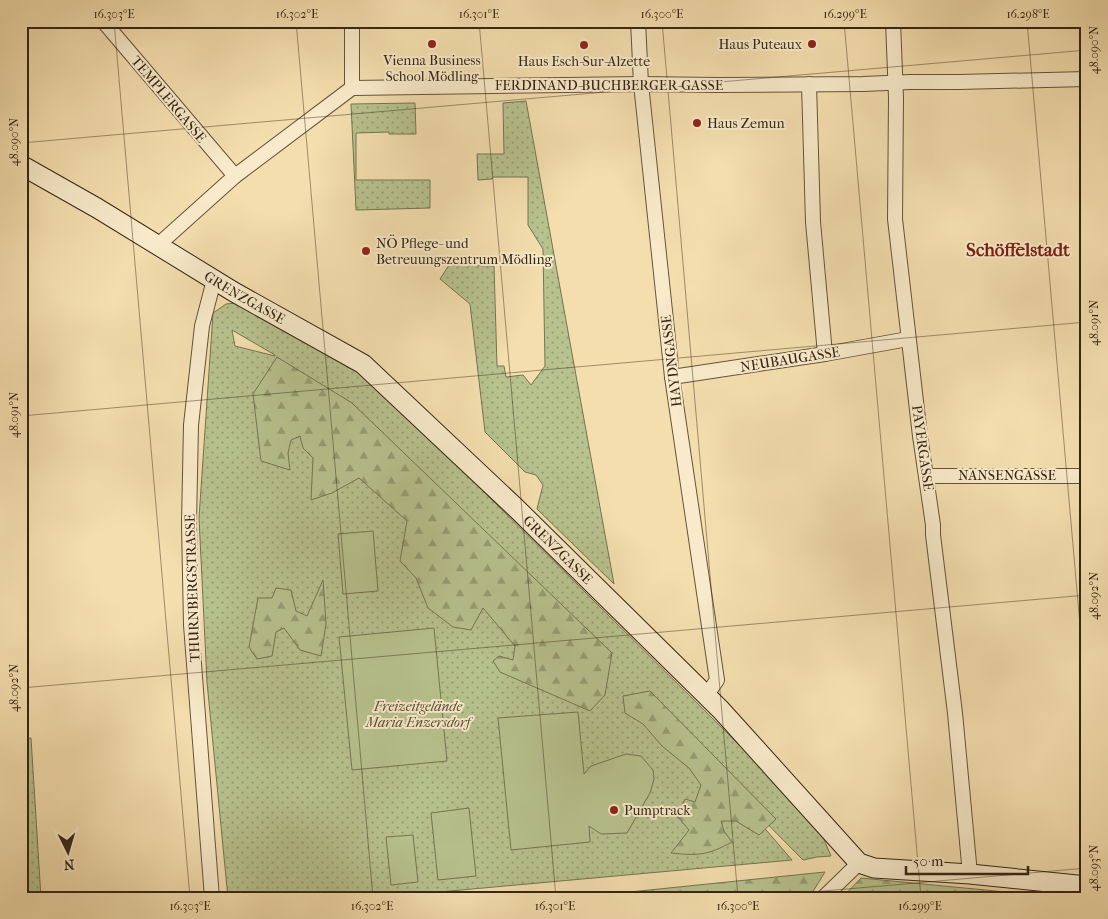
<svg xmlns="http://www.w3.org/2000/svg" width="1108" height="919" font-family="'IM FELL French Canon',serif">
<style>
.grass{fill:url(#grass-dots);stroke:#767452;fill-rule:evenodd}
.forest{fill:url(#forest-firs);stroke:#767452}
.garden{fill:#b7c28e;stroke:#767452}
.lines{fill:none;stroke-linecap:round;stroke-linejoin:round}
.street-casing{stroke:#65533c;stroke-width:16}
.secondary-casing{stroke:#352516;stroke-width:21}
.street{stroke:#f8eaca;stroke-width:14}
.secondary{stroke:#f8eaca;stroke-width:19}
.ticks{fill:none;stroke:#352516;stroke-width:1;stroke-opacity:0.45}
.poi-dot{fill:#8f2418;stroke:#f8eaca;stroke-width:2}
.labels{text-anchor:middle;stroke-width:4;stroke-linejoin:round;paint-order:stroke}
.poi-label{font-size:14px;fill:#352516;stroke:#f8eaca;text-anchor:start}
.street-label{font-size:14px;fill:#352516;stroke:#f8eaca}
.park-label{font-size:14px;font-style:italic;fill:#564c34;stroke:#f8eaca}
.district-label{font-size:19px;font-weight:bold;fill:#7a1f14;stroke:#f8eaca}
.neatline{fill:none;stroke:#352516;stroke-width:2}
.ticks-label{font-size:12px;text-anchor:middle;fill:#352516}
</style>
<defs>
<pattern id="grass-dots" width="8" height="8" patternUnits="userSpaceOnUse" patternTransform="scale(1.25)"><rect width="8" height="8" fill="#b7c28e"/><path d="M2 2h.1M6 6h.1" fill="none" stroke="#969d73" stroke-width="1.8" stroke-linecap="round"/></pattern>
<pattern id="forest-firs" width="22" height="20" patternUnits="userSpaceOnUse" patternTransform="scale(1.25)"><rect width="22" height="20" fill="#b7c28e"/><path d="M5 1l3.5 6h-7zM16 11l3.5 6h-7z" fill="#969d73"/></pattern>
</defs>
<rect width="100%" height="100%" fill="#f4deae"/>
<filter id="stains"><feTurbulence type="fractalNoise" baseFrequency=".004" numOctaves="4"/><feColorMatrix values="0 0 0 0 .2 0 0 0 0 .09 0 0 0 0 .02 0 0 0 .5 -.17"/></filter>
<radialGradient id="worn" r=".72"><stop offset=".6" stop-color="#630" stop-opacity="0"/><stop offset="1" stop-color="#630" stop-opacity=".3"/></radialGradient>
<g class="grass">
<polygon points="526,101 614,584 537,509 543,485 536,475 525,472 485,432 470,304 440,279 449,265 494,266 497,366 504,366 506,377 523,375 531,385 545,366 543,249 528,225 528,177 493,177 492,179 478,180 477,154 504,154 503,103"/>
<polygon points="415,103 416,134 389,134 389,132 356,133 356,180 430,180 430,208 356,210 351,104"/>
<path d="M236,303L367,376L816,821L831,856L817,857L803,860L717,773L792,860L373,898H228L207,682L199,518L213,313L226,304ZM232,330L275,355V356L235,346Z"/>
<polygon points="31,738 41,898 21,898 21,739"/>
</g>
<g class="forest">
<polygon points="277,357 352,403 612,653 605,695 590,711 500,672 493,661 499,656 513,660 515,646 483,608 471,630 453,627 428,608 416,578 400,561 407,521 359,478 332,493 311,500 313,458 303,448 300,436 291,440 288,453 290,470 261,461 253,394"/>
<polygon points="323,580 326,624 321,656 300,650 284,628 276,632 272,656 257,659 249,647 258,598 272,598 276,588 291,590 296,611 307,616"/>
<path d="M650,691L776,819L759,835L736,821H721L724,831L732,842C708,855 699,856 671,853L689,830L677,816L685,799L695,802L701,785L689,768L662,746L643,724L625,713L623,696Z"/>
<polygon points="825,872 809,898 571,898"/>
<polygon points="861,878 1068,898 842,898"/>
</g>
<g class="garden">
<polygon points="373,531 378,591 343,594 338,534"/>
<polygon points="434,628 447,761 352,770 339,637"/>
<polygon points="578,712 584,774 591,766 626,754 641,756 653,770 654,779 650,793 627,833 601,834 589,826 590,842 511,850 498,718"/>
<polygon points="469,808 476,876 438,880 431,813"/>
<polygon points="413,835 418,882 391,885 386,837"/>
</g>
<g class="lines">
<g class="street-casing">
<g id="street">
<polyline points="103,21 235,176"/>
<polyline points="352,21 352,88"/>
<polyline points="638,21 641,84 672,377 717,680 706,696"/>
<polyline points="893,21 896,98 895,219 920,436 933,525 933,535 955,713 970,874"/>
<polyline points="809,84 813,222 825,354"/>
<polyline points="157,246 235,176 352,88 641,84 718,85 863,84 910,82 959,82 1087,79"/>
<polyline points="672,377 825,354 908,339"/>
<polyline points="927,476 1087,476"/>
<polyline points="212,898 191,625 189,524 191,425 202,326 214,280"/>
<polyline points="823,898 859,863"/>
</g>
</g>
<g class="secondary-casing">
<g id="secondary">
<path id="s1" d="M21,165L97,208L234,292L363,364L517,509L721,710L859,863L874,868L970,874L1087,886"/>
</g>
</g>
<use href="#street" class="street"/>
<use href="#secondary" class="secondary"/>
</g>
<path class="ticks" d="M114,21L190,898M296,21L373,898M479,21L556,898M662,21L738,898M844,21L921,898M1027,21L1087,705M21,143L1087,50M21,416L1087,322M21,688L1087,595M744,898L1087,868"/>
<g class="poi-dot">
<circle cx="432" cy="44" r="5"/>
<circle cx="812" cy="44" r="5"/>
<circle cx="584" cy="45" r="5"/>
<circle cx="697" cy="123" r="5"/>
<circle cx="366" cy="251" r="5"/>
<circle cx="614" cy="810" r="5"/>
</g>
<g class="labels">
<g class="poi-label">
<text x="802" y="49" text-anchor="end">Haus Puteaux</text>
<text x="432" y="65" text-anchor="middle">Vienna Business<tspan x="432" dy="16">School Mödling</tspan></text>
<text x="584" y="66" text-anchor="middle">Haus Esch-Sur-Alzette</text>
<text x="707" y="128">Haus Zemun</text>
<text x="376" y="248">NÖ Pflege- und<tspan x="376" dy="16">Betreuungszentrum Mödling</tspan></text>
<text x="624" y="815">Pumptrack</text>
</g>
<g class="street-label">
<text x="609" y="90">FERDINAND-BUCHBERGER-GASSE</text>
<text transform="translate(169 99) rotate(50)" y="5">TEMPLERGASSE</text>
<text dy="5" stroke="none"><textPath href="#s1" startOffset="260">GRENZGASSE</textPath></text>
<text transform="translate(790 359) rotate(-9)" y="5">NEUBAUGASSE</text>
<text transform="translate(671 361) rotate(-97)" y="5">HAYDNGASSE</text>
<text transform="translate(923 448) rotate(82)" y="5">PAYERGASSE</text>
<text x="1007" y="480">NANSENGASSE</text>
<text dy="5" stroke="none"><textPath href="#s1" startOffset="665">GRENZGASSE</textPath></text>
<text transform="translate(192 588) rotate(-92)" y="5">THURNBERGSTRASSE</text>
</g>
<g class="park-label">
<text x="418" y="711">Freizeitgelände<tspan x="418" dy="16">Maria Enzersdorf</tspan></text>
</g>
<g class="district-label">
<text x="1018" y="256">Schöffelstadt</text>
</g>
</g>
<rect width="1108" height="919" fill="none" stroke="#f4deae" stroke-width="55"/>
<g transform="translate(68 852) rotate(175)" stroke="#f8eaca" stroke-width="4" paint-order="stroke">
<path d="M0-4L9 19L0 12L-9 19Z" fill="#352516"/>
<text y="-8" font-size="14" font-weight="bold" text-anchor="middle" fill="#352516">N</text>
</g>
<path d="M906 866v8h122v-8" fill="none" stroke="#352516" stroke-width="2.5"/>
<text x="913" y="866" font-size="15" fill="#352516" stroke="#f8eaca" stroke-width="4" paint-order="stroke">50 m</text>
<rect x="28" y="28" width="1052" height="864" class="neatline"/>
<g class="ticks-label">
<text x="114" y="18">16.303°E</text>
<text x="297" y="18">16.302°E</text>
<text x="479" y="18">16.301°E</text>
<text x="662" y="18">16.300°E</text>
<text x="845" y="18">16.299°E</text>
<text x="1028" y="18">16.298°E</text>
<text transform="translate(1094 50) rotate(-90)" y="4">48.090°N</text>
<text transform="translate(14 142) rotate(-90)" y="4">48.090°N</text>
<text transform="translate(1094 323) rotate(-90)" y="4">48.091°N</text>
<text transform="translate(14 415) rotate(-90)" y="4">48.091°N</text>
<text transform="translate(1094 596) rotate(-90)" y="4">48.092°N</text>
<text transform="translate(14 688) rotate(-90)" y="4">48.092°N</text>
<text transform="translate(1094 868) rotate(-90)" y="4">48.093°N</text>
<text x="190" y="910">16.303°E</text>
<text x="372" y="910">16.302°E</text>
<text x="555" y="910">16.301°E</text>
<text x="738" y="910">16.300°E</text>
<text x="920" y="910">16.299°E</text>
</g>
<rect width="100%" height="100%" filter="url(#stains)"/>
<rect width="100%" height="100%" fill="url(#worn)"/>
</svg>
